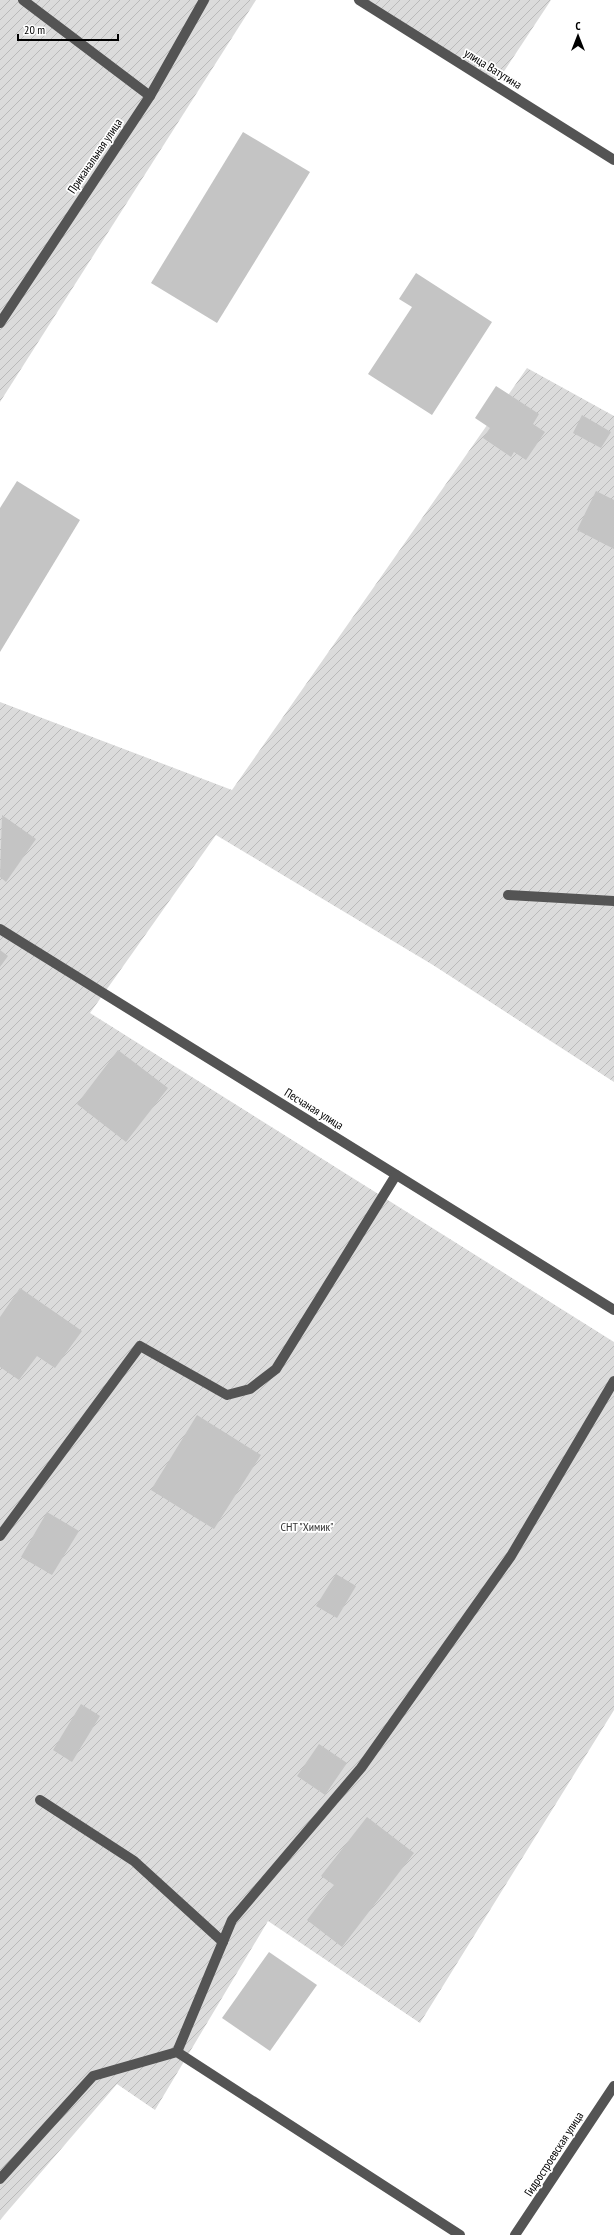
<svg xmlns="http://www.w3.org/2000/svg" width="614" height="2235" font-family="'PT Sans Narrow',sans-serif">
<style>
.garden{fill:url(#garden-furrows)}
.building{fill:#c4c4c4}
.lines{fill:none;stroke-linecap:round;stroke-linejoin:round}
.minor{stroke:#545454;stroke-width:10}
.labels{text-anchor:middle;stroke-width:3.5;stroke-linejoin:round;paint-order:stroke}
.street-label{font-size:12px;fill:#000;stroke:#fff}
.park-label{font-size:12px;fill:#323232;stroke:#fff}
</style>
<defs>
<pattern id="garden-furrows" width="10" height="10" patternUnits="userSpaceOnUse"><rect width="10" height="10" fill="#dbdbdb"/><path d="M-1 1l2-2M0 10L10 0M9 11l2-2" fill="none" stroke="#bababa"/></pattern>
</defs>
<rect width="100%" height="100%" fill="#fff"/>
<g class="garden">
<polygon points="0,0 256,0 0,402"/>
<polygon points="353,0 551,0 497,82"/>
<polygon points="527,368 614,416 614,1082 433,965 216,835 90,1013 614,1342 614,1710 420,2023 268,1921 155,2110 117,2084 0,2220 0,702 232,790"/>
</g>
<g class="building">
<polygon points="243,132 310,172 217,323 151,283"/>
<polygon points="416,273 492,322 432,415 368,374 412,307 399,299"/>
<polygon points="496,386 539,414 533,424 545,432 526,460 514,452 511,457 483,438 490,428 475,418"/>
<polygon points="582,415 611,432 601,448 573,433"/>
<polygon points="17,481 80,520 0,652 0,508"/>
<polygon points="596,491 614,500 614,549 577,530"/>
<polygon points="2,815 36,839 6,882 0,877"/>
<polygon points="0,950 8,956 0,967"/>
<polygon points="118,1050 168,1088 126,1142 77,1104"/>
<polygon points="20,1288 82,1331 55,1368 37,1356 19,1380 0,1367 0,1317"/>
<polygon points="197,1415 261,1455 214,1529 151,1490"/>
<polygon points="47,1512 79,1531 52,1575 21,1557"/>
<polygon points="336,1574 356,1586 337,1618 316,1606"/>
<polygon points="81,1704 100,1716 72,1762 53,1750"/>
<polygon points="319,1744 347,1763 325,1795 297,1776"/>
<polygon points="367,1817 414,1853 342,1947 307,1920 334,1885 321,1876"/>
<polygon points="269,1952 317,1985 270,2051 222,2018"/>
</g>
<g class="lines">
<g class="minor">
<polyline points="23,0 150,96"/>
<polyline points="359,0 614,160"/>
<polyline points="0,323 150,96 204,0"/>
<polyline points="508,895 614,901"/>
<polyline points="0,929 614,1310"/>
<polyline points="0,1536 140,1346 227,1395 250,1389 276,1369 396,1175"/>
<polyline points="40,1800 134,1861 223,1942"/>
<polyline points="177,2052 232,1920 361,1768 511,1556 614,1381"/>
<polyline points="0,2179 93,2076 177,2052 460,2235"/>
<polyline points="515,2235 614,2086"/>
</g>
</g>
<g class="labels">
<g class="street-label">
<text transform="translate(493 69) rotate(32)" y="4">улица Ватутина</text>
<text transform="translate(95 156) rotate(-56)" y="4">Приканальная улица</text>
<text transform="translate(314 1109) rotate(32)" y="4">Песчаная улица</text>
<text transform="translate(554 2154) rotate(-57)" y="4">Гидростроевская улица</text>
</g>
<g class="park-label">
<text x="307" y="1531">СНТ "Химик"</text>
</g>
</g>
<g transform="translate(578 36)" stroke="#ffffff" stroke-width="3" paint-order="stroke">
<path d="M0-3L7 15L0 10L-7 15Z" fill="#000000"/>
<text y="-6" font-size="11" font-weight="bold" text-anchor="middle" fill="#000000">С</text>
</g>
<path d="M18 34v6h100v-6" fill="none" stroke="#000000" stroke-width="2"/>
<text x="24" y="34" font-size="12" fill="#000000" stroke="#ffffff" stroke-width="3" paint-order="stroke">20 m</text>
</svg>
